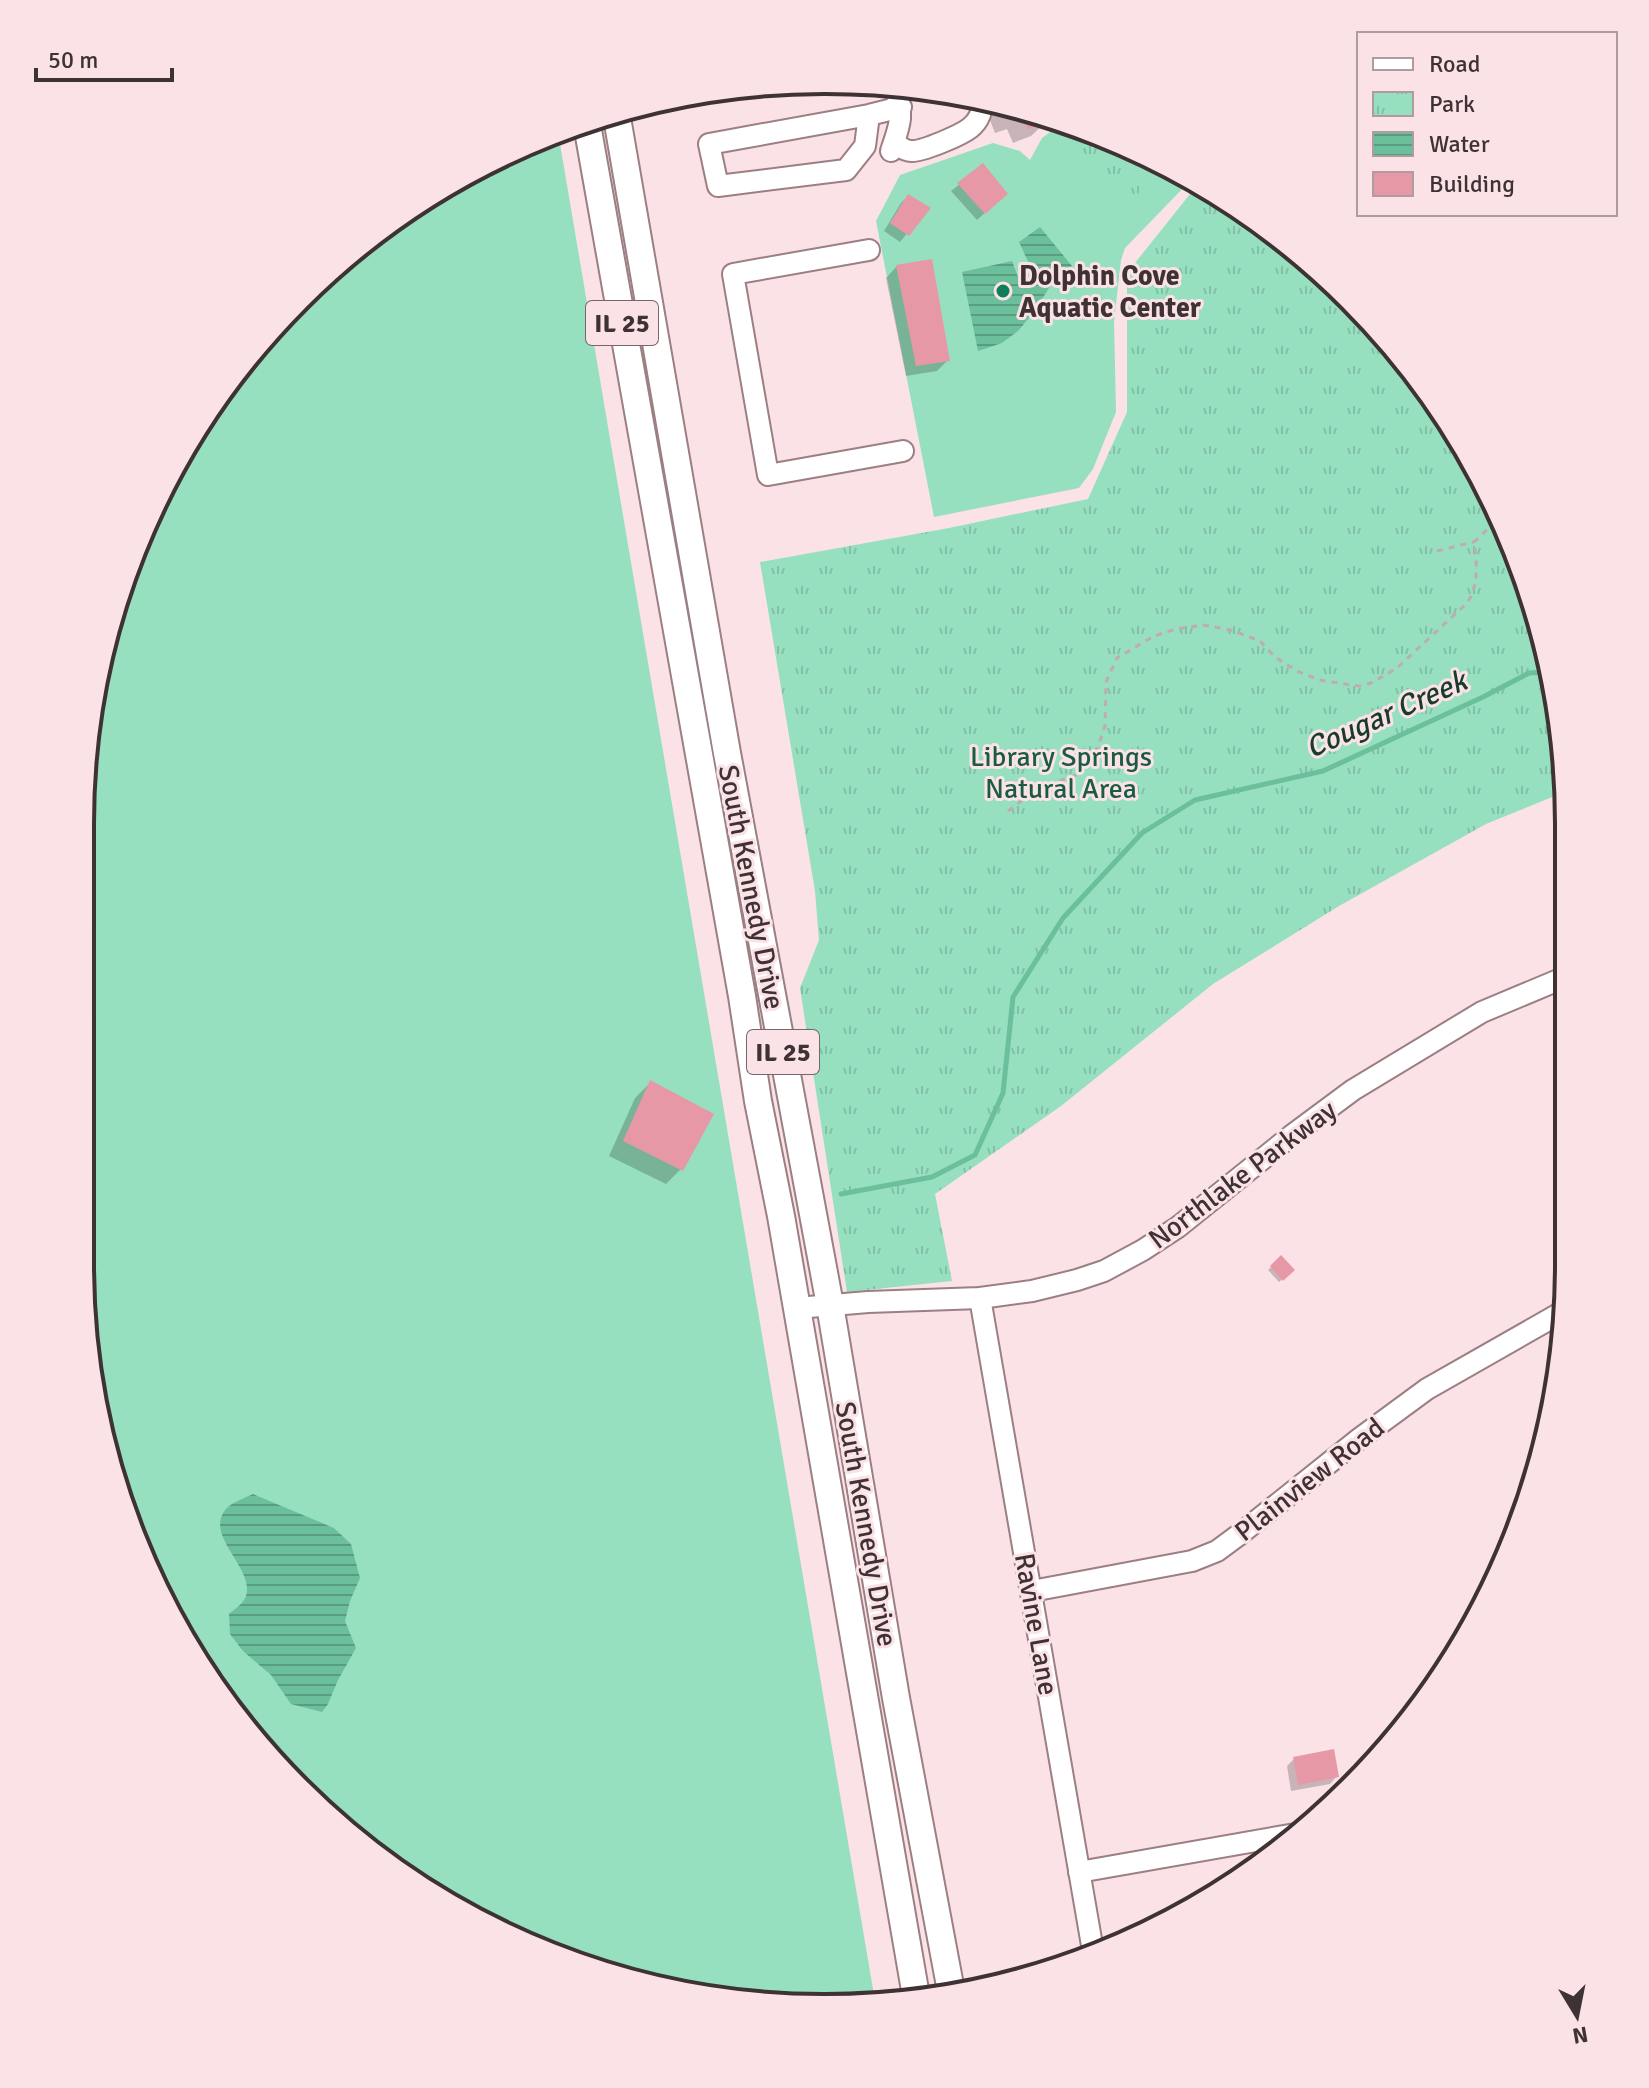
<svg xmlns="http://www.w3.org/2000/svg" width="1649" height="2088" font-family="Signika,sans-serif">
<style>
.grass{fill:#96e0bf}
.park{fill:url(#park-tufts)}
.water{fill:url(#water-rules)}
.shadow{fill:#0003}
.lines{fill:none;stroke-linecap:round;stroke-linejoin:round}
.stream{stroke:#6cbf9b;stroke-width:5}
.building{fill:#e798a6}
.minor-casing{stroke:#9b7f83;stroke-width:24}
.major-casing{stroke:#9b7f83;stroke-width:30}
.path{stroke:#c0abae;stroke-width:3;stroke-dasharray:6 6;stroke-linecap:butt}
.minor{stroke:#fff;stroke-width:20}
.major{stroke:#fff;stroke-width:26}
.poi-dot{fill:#0f7e5b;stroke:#fbe2e6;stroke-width:3}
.labels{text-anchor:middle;stroke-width:6;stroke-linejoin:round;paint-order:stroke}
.shield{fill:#fbe2e6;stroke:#776769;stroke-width:2}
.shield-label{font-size:26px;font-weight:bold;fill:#3e3234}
.poi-label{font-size:28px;font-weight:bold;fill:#3e3234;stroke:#fbe2e6;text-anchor:start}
.park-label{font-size:28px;fill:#1a5b43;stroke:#fbe2e6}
.street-label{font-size:28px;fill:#3e3234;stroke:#fbe2e6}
.water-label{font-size:30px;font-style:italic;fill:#173c2d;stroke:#fbe2e6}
.rim{fill:none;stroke:#3e3234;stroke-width:4}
</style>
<defs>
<pattern id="park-tufts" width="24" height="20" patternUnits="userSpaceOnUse" patternTransform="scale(2)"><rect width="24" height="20" fill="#96e0bf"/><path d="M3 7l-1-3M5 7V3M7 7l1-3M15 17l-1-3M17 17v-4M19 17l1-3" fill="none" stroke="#82c1a5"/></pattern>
<pattern id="water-rules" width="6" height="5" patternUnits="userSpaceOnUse" patternTransform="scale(2)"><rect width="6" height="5" fill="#6cbf9b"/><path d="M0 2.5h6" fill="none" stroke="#5a9c7f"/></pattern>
</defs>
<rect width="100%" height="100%" fill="#fbe2e6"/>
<g class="grass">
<polygon points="1063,123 1153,157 1191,180 1125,248 1121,260 1114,322 1116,412 1093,469 1079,488 934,517 876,221 900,175 993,143 1020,151 1030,160 1042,138"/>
<polygon points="558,132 875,2001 825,2008 632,1983 453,1908 298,1790 180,1636 105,1457 80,1263 82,776 120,585 234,371 333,265 452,180"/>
</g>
<g class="park">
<polygon points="1092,133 1108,140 1150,182 1123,207 1116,206 1083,168 1076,167 1072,162 1073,153"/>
<polygon points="1198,184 1277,234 1384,333 1469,452 1530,586 1567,775 1567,791 1486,824 1339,906 1213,984 1061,1106 935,1194 952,1281 847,1292 800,988 819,940 815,891 760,562 949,528 1088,499 1127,412 1127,273"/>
</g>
<g class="water">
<polygon points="1040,227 1072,266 1049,288 1033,313 1018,331 1002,343 978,351 962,272 1012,261 1018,277 1031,268 1019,242"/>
<path d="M253,1494L334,1528L351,1544L360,1578L350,1601L345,1621L356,1648L338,1680L328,1704L322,1712L291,1704L271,1675L243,1651L230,1634L229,1614C235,1609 244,1603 246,1596C255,1568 203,1536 226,1509C232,1502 245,1498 253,1494Z"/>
</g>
<g class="shadow">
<polygon points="982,100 1017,105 1046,116 1044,117 1046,122 1031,136 1013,143 1007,129 995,133"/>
<polygon points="983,166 998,201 977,220 951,191"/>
<polygon points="908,196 928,208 900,242 884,231 901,203"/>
<polygon points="897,266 948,360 937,371 906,376 886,278"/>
<polygon points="650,1083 681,1169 666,1184 609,1156 635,1098"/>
<polygon points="1281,1258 1292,1270 1279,1282 1268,1270"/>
<polygon points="1294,1759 1337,1776 1330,1784 1291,1791 1287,1766"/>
</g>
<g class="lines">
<polyline class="stream" points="841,1194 932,1177 975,1155 1003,1093 1013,997 1063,918 1142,833 1195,800 1323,771 1483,697 1529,673 1547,672"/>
</g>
<g class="building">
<polygon points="1018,106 1032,111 1055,120 1028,129"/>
<polygon points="983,163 1008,194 985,214 957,183"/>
<polygon points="908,194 931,208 909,236 890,223"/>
<polygon points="932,259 950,361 916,366 896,265"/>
<polygon points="650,1080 714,1114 683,1171 623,1141"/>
<polygon points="1281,1255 1295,1270 1283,1281 1270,1266"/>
<polygon points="1334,1749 1339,1777 1298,1785 1293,1757"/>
</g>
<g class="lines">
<g class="minor-casing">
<g id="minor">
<polyline points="869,115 865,146 846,170 718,186 709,144 869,115 901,107"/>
<path d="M894,143C899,146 905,151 911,151C922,152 961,135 970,128C979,121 983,110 982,99"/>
<path d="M891,151C901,122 904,115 894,85"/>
<polyline points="869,250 733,274 768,475 903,451"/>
<polyline points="980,1298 1093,1951"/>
<polyline points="797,1308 868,1302 980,1298 1032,1291 1077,1280 1104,1271 1143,1250 1178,1227 1291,1136 1353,1090 1482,1012 1568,976"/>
<polyline points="1032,1591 1192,1561 1217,1551 1240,1534 1359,1439 1427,1389 1564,1311"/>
<polyline points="1079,1872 1301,1833"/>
</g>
</g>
<g class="major-casing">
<g id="major">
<polyline points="616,112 727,753 830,1305 896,1698 951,1991"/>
<polyline points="586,119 742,996 758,1101 781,1216 916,1996"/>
</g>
</g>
<g class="path">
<polyline points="1437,551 1474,542"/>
<path d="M1008,811L1039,788L1076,775L1095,756L1105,726L1106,682L1117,658L1154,636L1176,629L1203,625L1231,630L1260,641L1275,657L1297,671L1319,680L1359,686L1371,683L1397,668L1467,603C1479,586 1477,561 1474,542L1490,527L1501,522"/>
</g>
<use href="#minor" class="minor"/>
<use href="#major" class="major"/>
</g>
<circle class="poi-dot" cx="1003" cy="291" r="8"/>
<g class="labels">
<g class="shield">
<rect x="586" y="301" width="72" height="44" rx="6"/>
<rect x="747" y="1030" width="72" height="44" rx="6"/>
</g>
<g class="shield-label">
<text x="622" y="332">IL 25</text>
<text x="783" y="1061">IL 25</text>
</g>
<g class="poi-label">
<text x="1019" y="285">Dolphin Cove<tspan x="1019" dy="32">Aquatic Center</tspan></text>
</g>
<g class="park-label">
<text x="1061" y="766">Library Springs<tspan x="1061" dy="32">Natural Area</tspan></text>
</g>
<g class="street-label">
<text transform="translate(752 887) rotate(79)" y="10">South Kennedy Drive</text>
<text transform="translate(1242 1174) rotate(-37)" y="10">Northlake Parkway</text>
<text transform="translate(1309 1479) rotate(-38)" y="10">Plainview Road</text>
<text transform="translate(867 1524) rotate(80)" y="10">South Kennedy Drive</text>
<text transform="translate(1037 1624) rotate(80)" y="10">Ravine Lane</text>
</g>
<g class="water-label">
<text transform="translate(1386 714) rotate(-24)" y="10">Cougar Creek</text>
</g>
</g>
<path d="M0 0H1649V2088H0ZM824 94H825A730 730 0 0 1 1555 824V1264A730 730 0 0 1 825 1994H824A730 730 0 0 1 94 1264V824A730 730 0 0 1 824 94Z" fill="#fbe2e6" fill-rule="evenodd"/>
<path class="rim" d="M824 94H825A730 730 0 0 1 1555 824V1264A730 730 0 0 1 825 1994H824A730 730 0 0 1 94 1264V824A730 730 0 0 1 824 94Z"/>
<rect x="1357" y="32" width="260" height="184" fill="#fbe2e6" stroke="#af9c9f" stroke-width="2"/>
<rect x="1373" y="58" width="40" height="12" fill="#ffffff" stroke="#af9c9f" stroke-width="2"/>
<text x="1429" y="72" font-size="24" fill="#3e3234">Road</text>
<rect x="1373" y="92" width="40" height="24" fill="url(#park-tufts)" stroke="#af9c9f" stroke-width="2"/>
<text x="1429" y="112" font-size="24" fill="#3e3234">Park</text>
<rect x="1373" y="132" width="40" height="24" fill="url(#water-rules)" stroke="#af9c9f" stroke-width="2"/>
<text x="1429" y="152" font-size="24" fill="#3e3234">Water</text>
<rect x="1373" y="172" width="40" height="24" fill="#e798a6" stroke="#af9c9f" stroke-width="2"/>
<text x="1429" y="192" font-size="24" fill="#3e3234">Building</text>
<g transform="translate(1577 2016) rotate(170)" stroke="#fbe2e6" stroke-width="6" paint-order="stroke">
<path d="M0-6L14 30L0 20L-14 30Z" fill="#3e3234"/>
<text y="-12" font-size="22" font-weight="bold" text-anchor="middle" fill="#3e3234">N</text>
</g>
<path d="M36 68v12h136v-12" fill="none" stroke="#3e3234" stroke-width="4"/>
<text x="48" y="68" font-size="24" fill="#3e3234" stroke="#fbe2e6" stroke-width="6" paint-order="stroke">50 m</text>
</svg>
